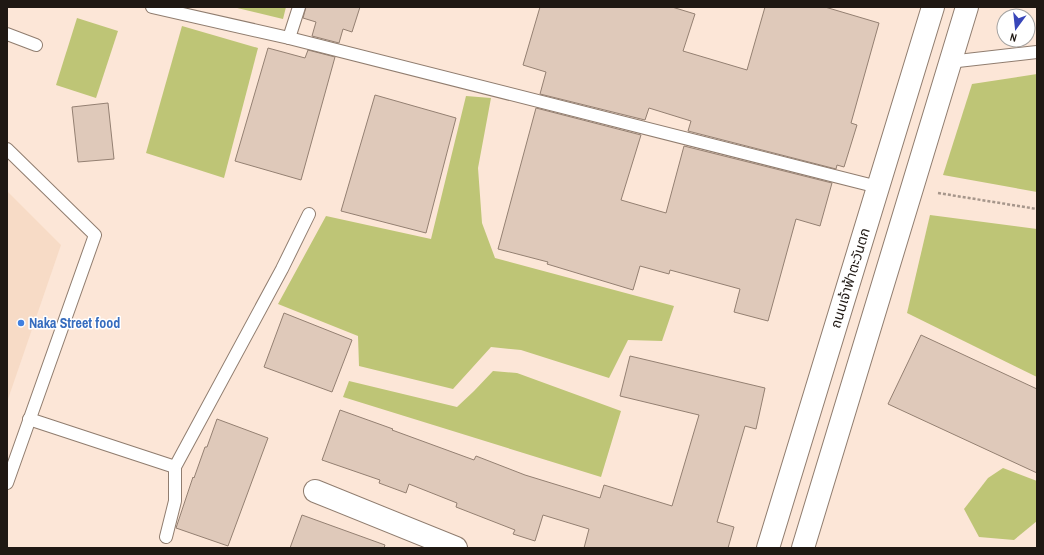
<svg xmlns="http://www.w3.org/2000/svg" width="1044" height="555" font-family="'Archivo Narrow','Noto Sans Thai',sans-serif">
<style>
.built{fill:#f7dbc6}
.green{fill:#bec576}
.building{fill:#dfc9ba;stroke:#948072}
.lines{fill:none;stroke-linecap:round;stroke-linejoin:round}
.service-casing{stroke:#907d6f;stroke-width:14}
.minor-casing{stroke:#907d6f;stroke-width:24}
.secondary-casing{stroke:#907d6f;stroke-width:24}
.path{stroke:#a6968b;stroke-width:2.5;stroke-dasharray:3 2;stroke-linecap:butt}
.service{stroke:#fff;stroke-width:12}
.minor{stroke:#fff;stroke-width:22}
.secondary{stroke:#fff;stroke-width:22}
.shop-dot{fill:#3f7fe0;stroke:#fff;stroke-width:1.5}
.labels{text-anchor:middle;stroke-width:3;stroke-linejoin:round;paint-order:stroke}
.street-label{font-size:14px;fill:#1f1813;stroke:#fff}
.shop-label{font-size:14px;font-weight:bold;fill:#366cbe;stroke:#fff;text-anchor:start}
</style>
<rect width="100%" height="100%" fill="#fce6d7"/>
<polygon class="built" points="7,191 61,245 7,402"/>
<g class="green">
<polygon points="233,7 286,7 283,19"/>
<polygon points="77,18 118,31 96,98 56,85"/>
<polygon points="182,26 258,48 224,178 146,153"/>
<polygon points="1037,74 1037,192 943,175 972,84"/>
<polygon points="466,96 491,98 478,168 482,223 495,258 674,306 662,341 628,340 609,378 521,350 491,347 453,389 359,366 358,336 278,304 326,216 431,239"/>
<polygon points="930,215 1037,229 1037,377 907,313"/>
<polygon points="493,371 517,373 621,411 601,477 343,397 349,381 457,407 474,391"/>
<polygon points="1003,468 1037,481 1037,521 1014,540 979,537 964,509 988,478"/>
</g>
<g class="building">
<polygon points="306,7 360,7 352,32 343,29 339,43 312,36 316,22 303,18"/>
<polygon points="540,7 672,7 695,14 683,51 747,70 765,7 825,7 879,23 851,123 857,125 844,167 837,165 836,169 688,131 691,121 649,108 645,120 540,94 546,72 523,65"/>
<polygon points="268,48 305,58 308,50 335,57 301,180 235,161"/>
<polygon points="375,95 456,118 426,233 341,211"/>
<polygon points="108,103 114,159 78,162 72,107"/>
<polygon points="536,108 641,135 621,200 666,213 684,146 832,183 820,226 796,219 768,321 734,312 740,289 670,270 669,274 640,266 633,290 547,264 548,262 498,249"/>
<polygon points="284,313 352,340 332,392 264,367"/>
<polygon points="921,335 1037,389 1037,473 888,404"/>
<polygon points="630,356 765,388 756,429 745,426 717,522 734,527 728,548 584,548 589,529 543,515 535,541 513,534 515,530 456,507 457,503 409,484 406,493 379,483 380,480 322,460 340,410 393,429 392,430 474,460 476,456 525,475 600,498 604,485 672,506 699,415 620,396"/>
<polygon points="217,419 268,438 228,546 176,528 193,477 194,478 205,447 207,447"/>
<polygon points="302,515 385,545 384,548 290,548"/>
</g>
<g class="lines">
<g class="service-casing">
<g id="service">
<polyline points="152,7 289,38 878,187"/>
<polyline points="7,34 36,45"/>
<polyline points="289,38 299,7"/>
<polyline points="949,62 1037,52"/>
<polyline points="7,149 95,235 7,483"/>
<polyline points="29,419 175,467 175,501 166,537"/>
<polyline points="175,467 282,269 309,214"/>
</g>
</g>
<g class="minor-casing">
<polyline id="minor" points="315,491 456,548"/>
</g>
<g class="secondary-casing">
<g id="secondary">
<polyline points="768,548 933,7"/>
<polyline points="803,548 967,7"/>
</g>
</g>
<polyline class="path" points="938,193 1037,209"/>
<use href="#service" class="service"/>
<use href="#minor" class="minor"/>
<use href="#secondary" class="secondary"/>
</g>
<circle class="shop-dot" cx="21" cy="323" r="4"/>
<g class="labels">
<g class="street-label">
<text transform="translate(850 278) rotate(-73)" y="5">ถนนเจ้าฟ้าตะวันตก</text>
</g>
<g class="shop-label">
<text x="29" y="328">Naka Street food</text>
</g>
</g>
<rect width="1044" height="555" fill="none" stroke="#1f1813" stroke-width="16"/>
<g transform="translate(1016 28) rotate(195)"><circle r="19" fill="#ffffff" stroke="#a5a3a1"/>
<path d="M0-3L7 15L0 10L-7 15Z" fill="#3846b9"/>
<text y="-6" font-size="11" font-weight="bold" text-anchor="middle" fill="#1f1813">N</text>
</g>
</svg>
